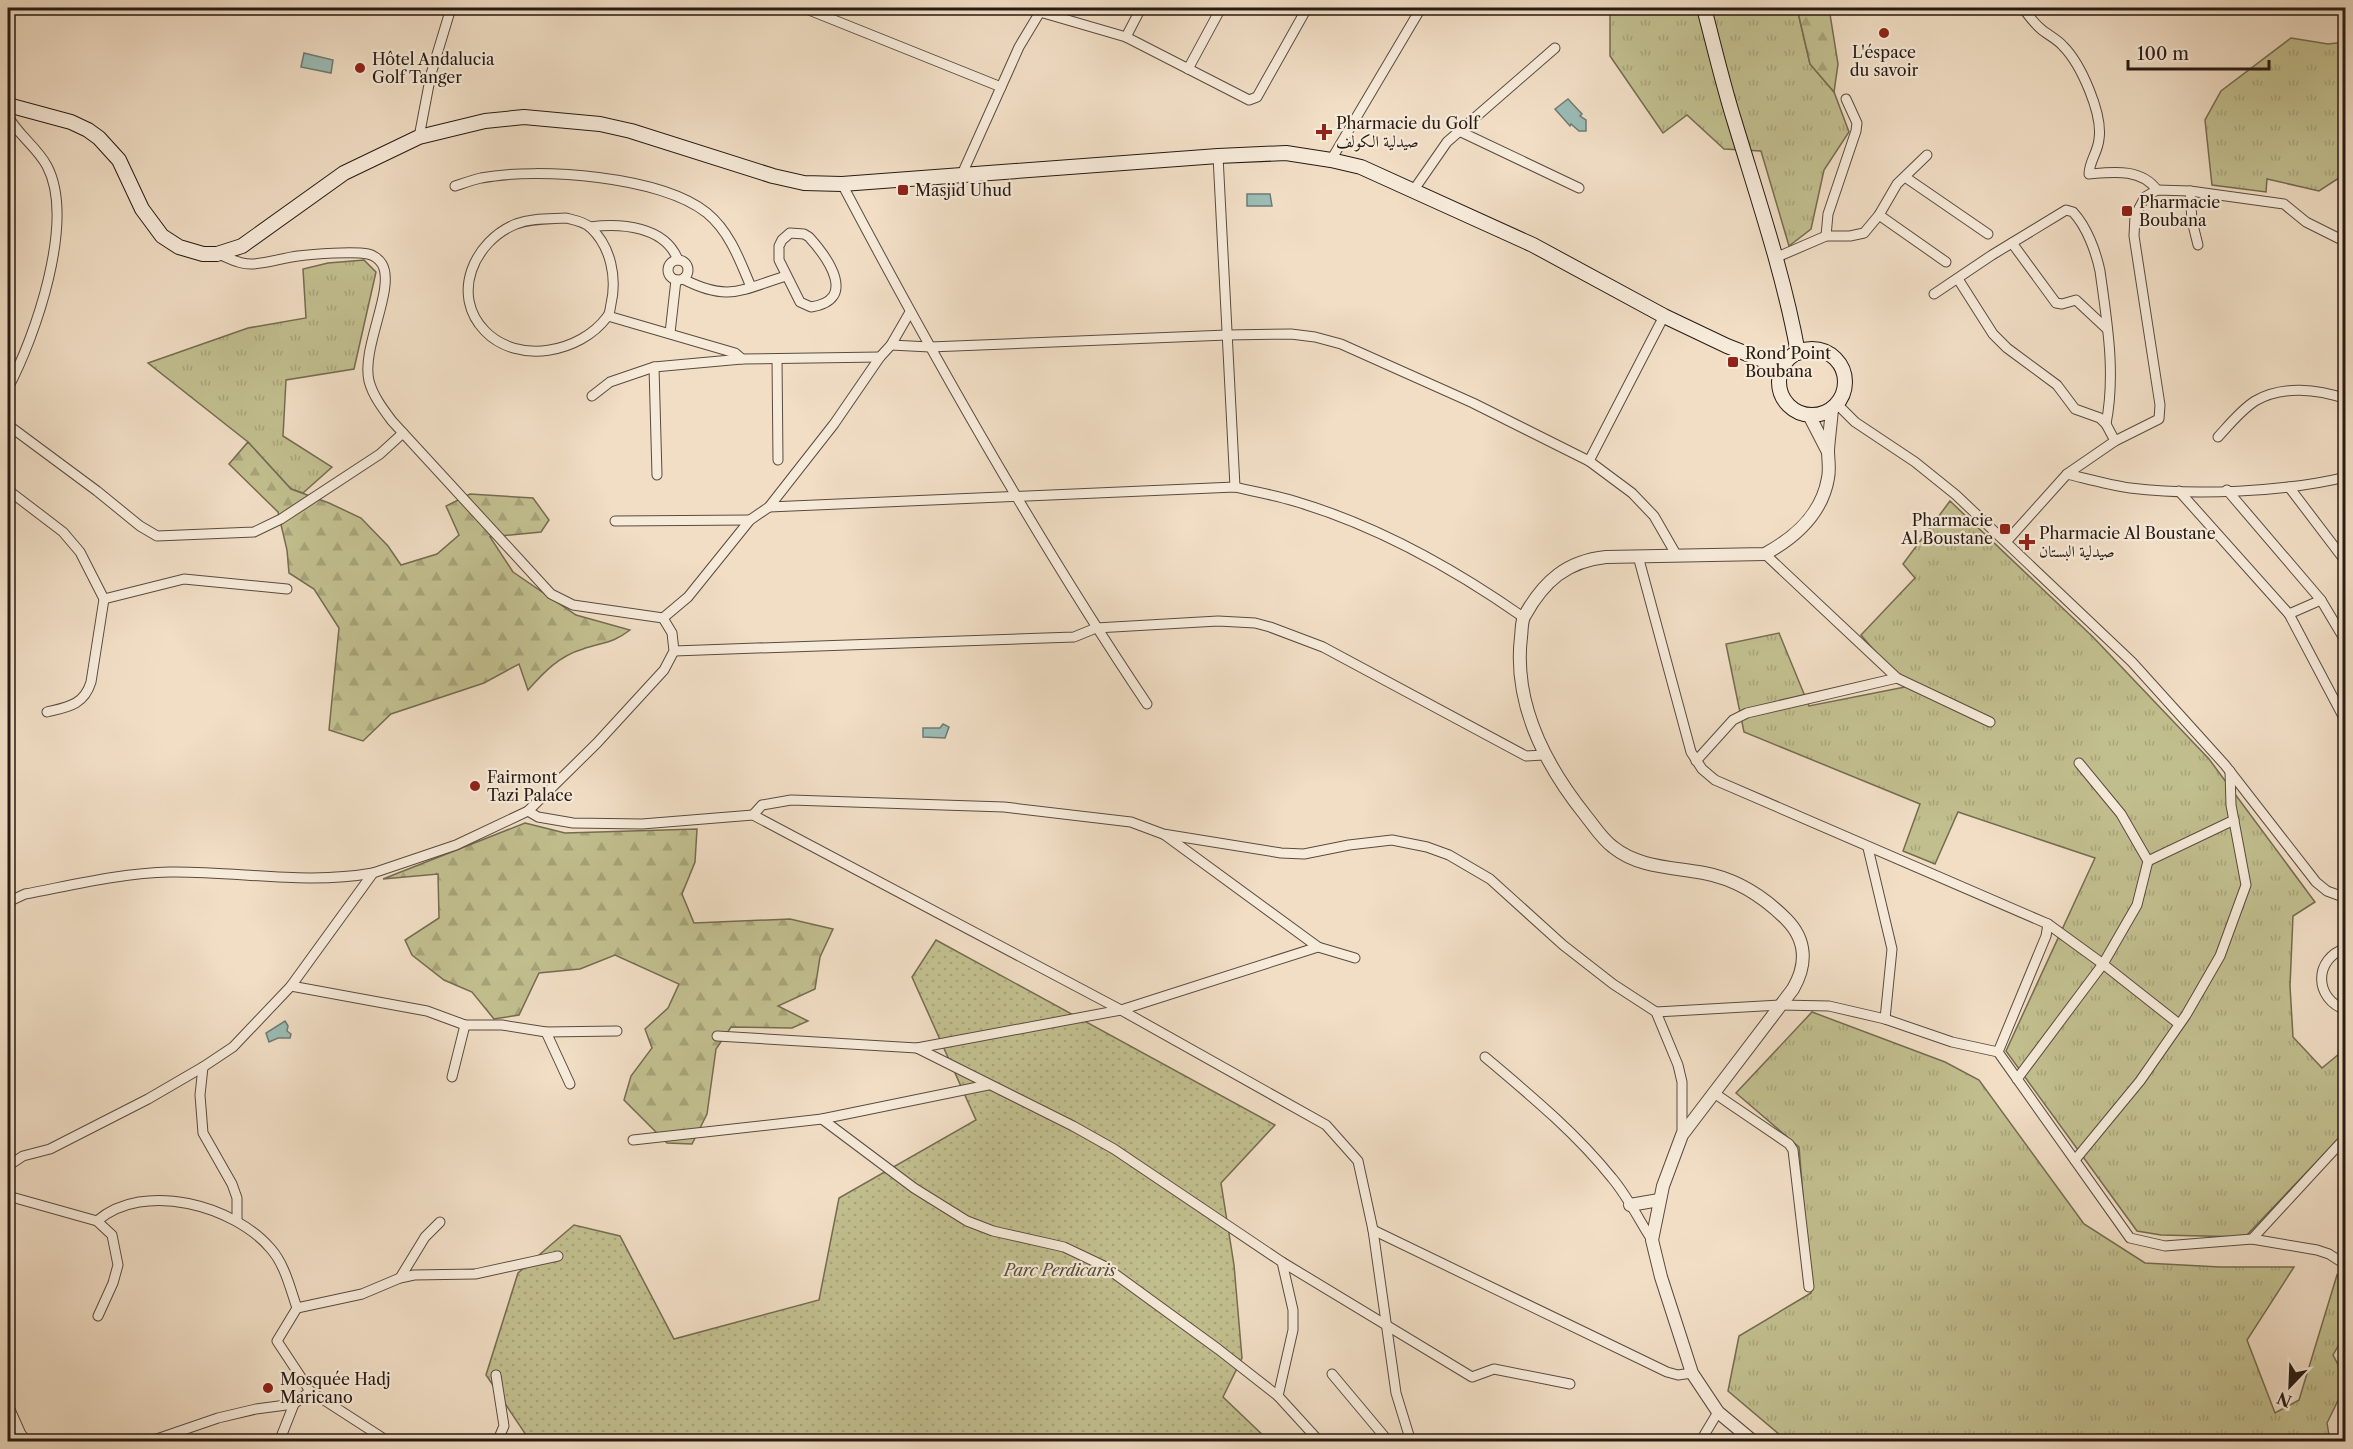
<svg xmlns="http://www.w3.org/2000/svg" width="2353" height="1449" font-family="'Libre Caslon Text',Amiri,serif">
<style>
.grass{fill:url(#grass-tufts);stroke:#746c51;stroke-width:1.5}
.forest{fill:url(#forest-firs);stroke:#746c51;stroke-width:1.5}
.park{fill:url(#park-dots);stroke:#746c51;stroke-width:1.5}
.water{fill:#9bbcb5;stroke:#6d7b74;stroke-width:1.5}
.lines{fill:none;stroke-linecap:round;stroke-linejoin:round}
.minor-casing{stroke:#5a4b40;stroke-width:11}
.tertiary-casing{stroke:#5a4b40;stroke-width:14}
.secondary-casing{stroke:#271a13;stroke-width:16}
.minor{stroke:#f6ead9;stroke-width:9}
.tertiary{stroke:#f6ead9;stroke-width:12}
.secondary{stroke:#f6ead9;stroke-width:14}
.poi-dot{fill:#8f2418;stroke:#f6ead9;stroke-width:2}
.labels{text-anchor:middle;stroke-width:4.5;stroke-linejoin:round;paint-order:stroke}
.poi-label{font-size:16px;fill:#271a13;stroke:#f6ead9;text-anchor:start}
.park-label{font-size:16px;font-style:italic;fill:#564c38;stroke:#f6ead9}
</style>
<defs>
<pattern id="grass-tufts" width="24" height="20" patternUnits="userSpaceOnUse" patternTransform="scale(1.5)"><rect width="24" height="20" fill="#c2bf8f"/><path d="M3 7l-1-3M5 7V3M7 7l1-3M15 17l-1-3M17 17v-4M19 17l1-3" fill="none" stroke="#a7a47a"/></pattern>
<pattern id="forest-firs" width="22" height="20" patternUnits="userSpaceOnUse" patternTransform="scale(1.5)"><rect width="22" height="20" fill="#c2bf8f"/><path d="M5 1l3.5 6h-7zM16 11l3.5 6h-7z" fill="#a7a47a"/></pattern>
<pattern id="park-dots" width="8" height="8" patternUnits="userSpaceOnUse" patternTransform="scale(1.5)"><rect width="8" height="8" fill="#c2bf8f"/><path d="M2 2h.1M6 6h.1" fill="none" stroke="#a7a47a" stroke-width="1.8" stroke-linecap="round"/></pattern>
</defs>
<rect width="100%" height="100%" fill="#f1dec5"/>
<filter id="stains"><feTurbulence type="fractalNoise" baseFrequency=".00333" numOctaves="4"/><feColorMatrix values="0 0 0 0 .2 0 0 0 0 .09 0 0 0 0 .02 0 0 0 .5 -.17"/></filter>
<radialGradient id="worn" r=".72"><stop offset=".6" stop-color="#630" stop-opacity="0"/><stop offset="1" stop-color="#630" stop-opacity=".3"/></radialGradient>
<g class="grass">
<polygon points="1610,8 1797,8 1810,64 1834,92 1849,132 1824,170 1811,229 1789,246 1761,151 1724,149 1687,115 1663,133 1610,56"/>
<polygon points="2291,38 2328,44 2345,42 2345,174 2319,191 2267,179 2266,192 2212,185 2205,120 2221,91"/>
<polygon points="364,260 376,272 354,369 286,380 283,436 332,467 303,493 291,489 248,442 148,363 248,328 306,318 303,269 328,263"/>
<polygon points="1950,501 2093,637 2209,759 2315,902 2293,916 2290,986 2293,1037 2322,1068 2345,1049 2345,1132 2245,1237 2161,1235 2137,1231 2006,1051 2095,858 1958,812 1935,864 1903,851 1920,804 1744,732 1726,644 1779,633 1809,706 1905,687 1861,635 1915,578 1903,564"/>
<polygon points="1812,1012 1945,1062 1979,1080 2084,1224 2145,1263 2220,1267 2294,1267 2247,1340 2275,1413 2299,1400 2337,1275 2345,1283 2345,1334 2333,1355 2345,1378 2345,1386 2327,1423 2330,1441 1787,1441 1728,1391 1739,1336 1811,1293 1799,1147 1736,1093"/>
</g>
<g class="forest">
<polygon points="1797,8 1829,8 1838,64 1834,92 1810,64"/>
<path d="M248,442L291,489L329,503L361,518L388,546L401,565L437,554L459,535L446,506L470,494L533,498L549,520L541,532L490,537L513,572L576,615L630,630C612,644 603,642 583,649C559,656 544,672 528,690L519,664L484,683L391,714L363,741L329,730L339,628L314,589L289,573L287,550L278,512L229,464Z"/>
<polygon points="525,823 565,833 697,829 695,862 682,894 694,923 790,919 833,929 820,957 815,989 778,1006 808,1021 792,1028 731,1027 716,1049 707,1114 692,1144 667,1143 624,1100 631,1076 652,1048 645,1029 668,1008 679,984 615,955 580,969 539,973 519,1015 494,1019 472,992 444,980 412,955 405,940 439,918 438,874 383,879"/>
</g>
<polygon class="park" points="936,940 1275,1125 1221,1183 1234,1265 1242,1358 1223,1397 1269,1441 530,1441 486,1375 518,1273 574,1225 620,1236 674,1339 819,1300 839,1198 976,1120 912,977"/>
<g class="water">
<polygon points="304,53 333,60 331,73 301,67"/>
<polygon points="1568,99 1582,114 1580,116 1586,120 1586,131 1579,131 1571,124 1570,126 1555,109"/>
<polygon points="1247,194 1270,194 1272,206 1247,206"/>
<polygon points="943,724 949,727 945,738 923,737 923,728 940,728"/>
<polygon points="285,1021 288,1026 287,1031 291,1034 290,1038 278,1038 269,1042 266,1033"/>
</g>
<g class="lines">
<g class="minor-casing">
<g id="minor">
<polyline points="804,8 1001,87"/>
<path d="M2023,8C2028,15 2034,23 2041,29C2048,35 2057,39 2063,46C2081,64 2103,114 2099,139C2098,152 2089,162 2089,174C2113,172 2141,168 2157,190"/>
<polyline points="1040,12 1126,37 1249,100 1257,97 1307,8"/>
<polyline points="1126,37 1141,8"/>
<polyline points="1188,69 1221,8"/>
<path d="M8,116C17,134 37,147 47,166C76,221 35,337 8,388"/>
<polyline points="1459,131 1579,188"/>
<polyline points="419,137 431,74 451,8"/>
<polyline points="1218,156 1235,487"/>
<polyline points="1331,160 1421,8"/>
<polyline points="962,174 1019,47 1040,12 1047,8"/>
<polyline points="1905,177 1988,234"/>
<path d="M842,184C936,362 1035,537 1147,704"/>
<path d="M455,186C464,183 472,180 481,178C539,167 661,176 707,213C730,232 740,261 751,287"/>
<polyline points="1413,191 1447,142 1555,48"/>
<polyline points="2190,191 2192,221 2198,245"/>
<polyline points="1879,215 1946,262"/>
<path d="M566,218C574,220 585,222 591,228C611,247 617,278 611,304C610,309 610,314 607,317C580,353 518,365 485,331C450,295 474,241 516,224C532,218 549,219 566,218Z"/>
<path d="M590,227C621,223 665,226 678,260"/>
<path d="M790,233L804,234L809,237C828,258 858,300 811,307L800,302L779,260V246L782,240Z"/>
<polyline points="1826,236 1828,214 1856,131 1857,123 1846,99"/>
<polyline points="2012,243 2056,303 2062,304 2076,300 2107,329"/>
<path d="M218,254C229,258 240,265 253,264C268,263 283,258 298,256C313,254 354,251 368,254C373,255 379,259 382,264C396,288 361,347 369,381C373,396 383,409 392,421L551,594L573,605L663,618L688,597L750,520L769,507L834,424L880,357L891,345L910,312"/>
<polyline points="1775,258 1826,236 1850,236 1864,233 1879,215 1897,184 1927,155"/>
<circle cx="678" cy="270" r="10"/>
<path d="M683,279C728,302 741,290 786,276"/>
<polyline points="1958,279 1993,334 2007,348 2057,385 2075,409 2100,418 2106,424 2115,441"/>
<path d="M1934,294L1992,255L2066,210L2073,212C2087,227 2096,252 2100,271C2107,322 2116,373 2106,424"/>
<polyline points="608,316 735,353 742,359"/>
<polyline points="670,333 676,280"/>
<polyline points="891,345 930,347 1227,335 1291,334 1315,337 1341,344 1473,403 1589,461 1632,493 1654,516 1677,556"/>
<polyline points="777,359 778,460"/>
<polyline points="654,367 657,475"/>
<polyline points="592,396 610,382 654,367 742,359 880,357"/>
<polyline points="1837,404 1855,422 1915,462 1956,495 2132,662 2225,765 2316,882 2327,891 2346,898"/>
<polyline points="8,425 97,491 140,526 157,536 254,532 281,519 380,454 403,433"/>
<path d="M2218,437C2229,425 2241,410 2255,401C2282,385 2318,389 2346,399"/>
<polyline points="1589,461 1664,316"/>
<path d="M2067,474C2088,479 2109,485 2130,488C2194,496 2284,492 2346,477"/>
<polyline points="2289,487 2346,562"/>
<path d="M8,490L63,532L80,552L104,599L91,682C84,705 68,707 47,712"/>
<polyline points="2227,490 2321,600 2346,642"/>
<polyline points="2179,491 2289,614 2346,722"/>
<path d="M769,507L1235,487C1255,492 1275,495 1294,501C1376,525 1453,568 1523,617"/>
<polyline points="615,521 750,520"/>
<polyline points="2006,542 2067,474 2115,441 2159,419 2160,405 2134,236 2135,216 2145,197 2157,190 2190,191 2284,204 2306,222 2346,242"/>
<polyline points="1765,554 1897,678 1990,722"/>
<polyline points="1638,556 1691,752 1702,769 1715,780 2048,924 2103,964 2179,1024"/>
<polyline points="104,599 184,579 287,589"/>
<polyline points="2289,614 2321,600"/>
<polyline points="674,651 1074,637 1096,628 1218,621 1255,623 1270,627 1323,647 1526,756 1544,755"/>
<polyline points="1696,761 1733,720 1747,713 1897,678"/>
<polyline points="528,811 538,817 573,823 642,824 753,815 1121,1010 1326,1125 1358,1161 1373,1230 1396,1393 1411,1442"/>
<polyline points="753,815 762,805 791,800 1004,807 1131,822 1163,834 1281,853 1304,854 1349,845 1392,840 1427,847 1449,855 1490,879 1563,945 1613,984 1656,1012 1678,1065 1682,1082 1682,1135"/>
<polyline points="1165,835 1318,947 1355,958"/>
<polyline points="1868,848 1892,949 1885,1019"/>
<polyline points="2148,861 2234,820"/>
<path d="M8,902L25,894C73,885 121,873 170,872C238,871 306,885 373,873"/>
<path d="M2346,948C2313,959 2314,999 2346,1010"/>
<polyline points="291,986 427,1011 465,1025 502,1025 546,1032 617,1031"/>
<polyline points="1656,1012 1780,1005 1829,1006 1885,1019 1952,1042 1998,1052 2130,1238 2165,1246 2252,1239 2317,1250 2329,1254 2346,1265"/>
<polyline points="546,1032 570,1084"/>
<polyline points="717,1036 917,1048 1121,1010 1318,947"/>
<polyline points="917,1048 1073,1126 1114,1149 1282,1262 1472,1377 1494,1369 1570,1384"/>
<polyline points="1998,1052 2046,936 2048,924"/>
<path d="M1485,1057C1530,1095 1575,1132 1612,1178C1628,1197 1639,1220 1652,1240"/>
<polyline points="203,1067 200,1095 203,1133 232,1184 237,1198 237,1221"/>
<polyline points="452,1077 465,1025"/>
<polyline points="2017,1079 2103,964 2137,905 2148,861 2121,814 2079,763"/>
<polyline points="1714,1093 1789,1144 1793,1150 1809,1287"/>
<polyline points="822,1119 914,1188 967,1221 993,1231 1064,1247 1104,1266 1218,1349 1278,1396 1320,1442"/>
<polyline points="633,1140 822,1119 988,1085"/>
<polyline points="2075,1160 2140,1081 2186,1015 2220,956 2246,885 2231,805 2230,771"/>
<polyline points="8,1166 23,1156 50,1149 148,1099 203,1067 233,1047 291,986 373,873 456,845 528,811 597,743 664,670 674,651 672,633 663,618"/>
<polyline points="8,1196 97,1221 112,1235 118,1265 113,1283 98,1316"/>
<path d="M97,1221C144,1180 235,1206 271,1249C285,1265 290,1288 297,1308L277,1341L310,1391L389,1442"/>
<polyline points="1373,1230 1667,1372 1678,1375 1692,1373"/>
<polyline points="2252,1239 2346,1137"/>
<polyline points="400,1278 425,1237 440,1222"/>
<polyline points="297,1308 362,1294 400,1278 414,1275 475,1274 558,1256"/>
<polyline points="1332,1374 1389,1442"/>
<polyline points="496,1375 504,1426 497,1442"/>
<polyline points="1278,1396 1293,1330 1293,1310 1282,1262"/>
<polyline points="8,1405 21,1434 28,1442"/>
<polyline points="148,1442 218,1418 256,1409 294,1404"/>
<polyline points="279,1442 294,1404 310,1391"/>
<polyline points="1700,1442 1718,1412"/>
</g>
</g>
<g class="tertiary-casing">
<g id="tertiary">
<polyline points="1809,415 1827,450"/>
<polyline points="1630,1205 1659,1200"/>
<path d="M1754,1442L1718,1412L1692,1373L1661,1277L1652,1240L1663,1186L1682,1135L1793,989C1807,965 1807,940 1786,919C1763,896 1736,879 1704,873C1673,867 1639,868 1613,847C1602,839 1594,826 1586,816C1545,765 1513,704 1521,637C1522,630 1521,621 1525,615C1544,581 1567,561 1606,557L1765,554C1796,537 1822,514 1828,478C1830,469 1828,459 1828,450C1829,436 1831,422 1832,409"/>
</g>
</g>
<g class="secondary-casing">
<g id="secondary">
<path d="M1704,8C1714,46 1723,85 1735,123C1758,199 1784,275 1798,353"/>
<polyline points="8,105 71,122 88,130 99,138 119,160 142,209 162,236 179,247 203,254 217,254 242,246 344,173 419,137 485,121 524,117 600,124 631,131 773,176 804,183 842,184 1218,156 1286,153 1331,160 1361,167 1533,245 1664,316 1727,346 1783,368"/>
<circle cx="1812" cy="382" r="33"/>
</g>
</g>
<use href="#minor" class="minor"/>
<use href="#tertiary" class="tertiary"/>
<use href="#secondary" class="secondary"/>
</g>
<g class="poi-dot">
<circle cx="1884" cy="33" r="6"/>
<circle cx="360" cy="68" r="6"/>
<path d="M1321 123h6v6h6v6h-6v6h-6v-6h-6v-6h6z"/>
<rect x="897" y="184" width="12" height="12" rx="3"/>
<rect x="2121" y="205" width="12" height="12" rx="3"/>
<rect x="1727" y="356" width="12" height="12" rx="3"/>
<rect x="1999" y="523" width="12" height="12" rx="3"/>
<path d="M2024 533h6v6h6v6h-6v6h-6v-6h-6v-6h6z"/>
<circle cx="475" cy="786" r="6"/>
<circle cx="268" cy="1388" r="6"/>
</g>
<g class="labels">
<g class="poi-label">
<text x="1884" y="58" text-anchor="middle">L'éspace<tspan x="1884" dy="18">du savoir</tspan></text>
<text x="372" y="65">Hôtel Andalucia<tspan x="372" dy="18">Golf Tanger</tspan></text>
<text x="1336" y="129">Pharmacie du Golf<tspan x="1336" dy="18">صيدلية الكولف</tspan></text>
<text x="915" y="196">Masjid Uhud</text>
<text x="2139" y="208">Pharmacie<tspan x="2139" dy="18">Boubana</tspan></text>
<text x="1745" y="359">Rond Point<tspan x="1745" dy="18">Boubana</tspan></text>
<text x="1993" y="526" text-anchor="end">Pharmacie<tspan x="1993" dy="18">Al Boustane</tspan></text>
<text x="2039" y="539">Pharmacie Al Boustane<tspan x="2039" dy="18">صيدلية البستان</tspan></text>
<text x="487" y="783">Fairmont<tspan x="487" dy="18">Tazi Palace</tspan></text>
<text x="280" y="1385">Mosquée Hadj<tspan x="280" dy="18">Maricano</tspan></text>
</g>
<g class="park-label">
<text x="1060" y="1276">Parc Perdicaris</text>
</g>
</g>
<rect width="2353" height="1449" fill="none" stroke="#f1dec5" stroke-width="30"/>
<rect x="9" y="9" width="2335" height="1431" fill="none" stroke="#271a13" stroke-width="3"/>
<rect x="15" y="15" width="2323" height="1419" fill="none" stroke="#271a13" stroke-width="1.5"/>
<g transform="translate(2290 1386) rotate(203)" stroke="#f6ead9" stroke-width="4.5" paint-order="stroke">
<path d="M0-4.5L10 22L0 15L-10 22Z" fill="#271a13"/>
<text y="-9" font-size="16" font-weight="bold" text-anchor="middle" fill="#271a13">N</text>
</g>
<path d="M2128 60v9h141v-9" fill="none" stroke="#271a13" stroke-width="3"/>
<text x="2137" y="60" font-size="18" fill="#271a13" stroke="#f6ead9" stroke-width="4.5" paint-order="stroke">100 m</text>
<rect width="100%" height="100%" filter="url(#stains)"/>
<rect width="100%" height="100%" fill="url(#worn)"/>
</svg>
